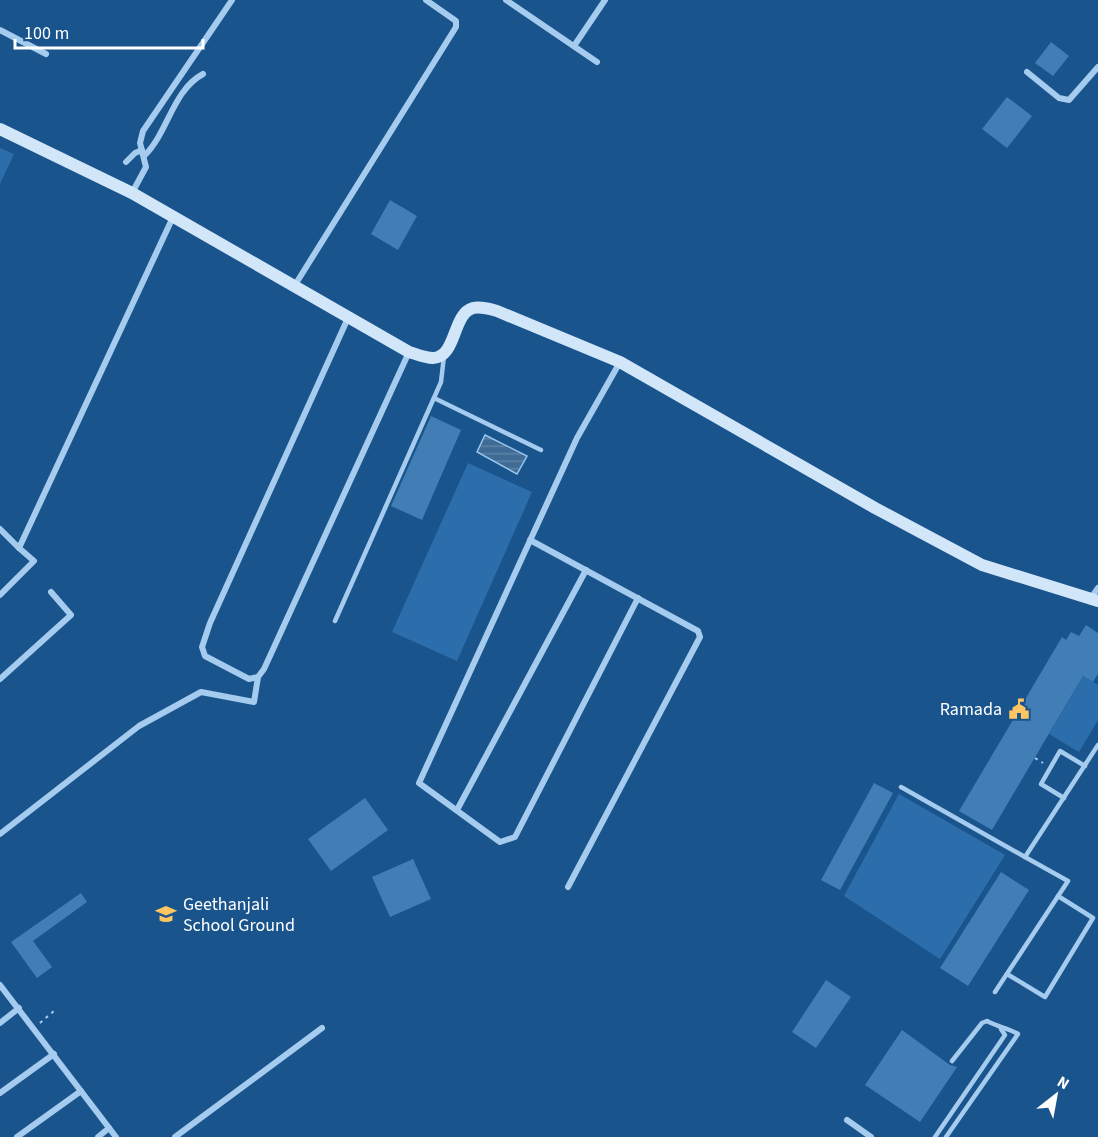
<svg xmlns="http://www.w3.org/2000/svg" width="1098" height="1137" font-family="'Source Sans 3',sans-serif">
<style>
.grass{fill:#2c6eab}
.water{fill:url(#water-rules);stroke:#97c7f1;stroke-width:1.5}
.building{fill:#417eb5}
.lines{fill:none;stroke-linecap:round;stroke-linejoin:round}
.path{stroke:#a5cbee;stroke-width:2;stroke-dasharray:3 4.5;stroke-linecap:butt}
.lane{stroke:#a5cbee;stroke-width:4.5}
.street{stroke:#a5cbee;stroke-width:6}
.secondary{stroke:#d2e6fa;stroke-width:12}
.labels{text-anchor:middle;stroke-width:4.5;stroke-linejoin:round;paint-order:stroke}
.poi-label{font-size:18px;fill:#fff;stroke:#19548d;text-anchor:end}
</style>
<defs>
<pattern id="water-rules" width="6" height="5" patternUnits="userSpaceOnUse" patternTransform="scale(1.5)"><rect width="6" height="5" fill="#406b94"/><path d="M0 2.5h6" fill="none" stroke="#5d81a4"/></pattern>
</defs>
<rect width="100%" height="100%" fill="#19548d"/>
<g class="grass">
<polygon points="0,148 14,154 0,184"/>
<polygon points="468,463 532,492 457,661 392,632"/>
<polygon points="1083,676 1098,685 1098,720 1079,752 1049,734"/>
<polygon points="899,794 1005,855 940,959 844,896"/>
</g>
<polygon class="water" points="485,435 527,456 517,474 477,452"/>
<g class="building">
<polygon points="1051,42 1069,56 1053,76 1035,63"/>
<polygon points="1007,97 1032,116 1007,148 982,129"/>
<polygon points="390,200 417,216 398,250 371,234"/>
<polygon points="431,416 461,430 422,520 391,506"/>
<polygon points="1086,625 1098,633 1098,674 1093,682 1083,676 992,830 959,811 1062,637 1066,640 1071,632 1079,636"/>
<polygon points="874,783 893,793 840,890 821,880"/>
<polygon points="365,798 388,830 331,871 308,839"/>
<polygon points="413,859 431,899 390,917 372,877"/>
<polygon points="1001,872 1029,890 968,986 940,968"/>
<polygon points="81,893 87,902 33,941 52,967 37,978 11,942"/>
<polygon points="826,980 851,997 816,1048 792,1032"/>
<polygon points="902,1030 950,1065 957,1067 920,1122 865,1085"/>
</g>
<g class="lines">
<g class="path">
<polyline points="1035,758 1043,763"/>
<polyline points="40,1023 55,1010"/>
</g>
<g class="lane">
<polyline points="434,398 541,450"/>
<polyline points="335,621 441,382 444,356"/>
<polyline points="901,787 1025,857 1098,745"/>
<polyline points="1064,798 1041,784 1060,751 1085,766"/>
<polyline points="1007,974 1045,997 1093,918 1058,896"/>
<polyline points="995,992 1068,881 1025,857"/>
<polyline points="935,1137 1005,1035 1001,1029"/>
<path d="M946,1137L1018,1034C1008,1028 998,1027 987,1021L982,1023L952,1061"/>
</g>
<g class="street">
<polyline points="506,0 597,62"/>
<polyline points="0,30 46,54"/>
<polyline points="574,46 605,0"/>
<polyline points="1027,72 1059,98 1069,100 1098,67"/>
<path d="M145,155C168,132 173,90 203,74"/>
<polyline points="126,162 135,153 142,150"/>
<polyline points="132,193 146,167 140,143 143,131 232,0"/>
<polyline points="295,285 456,27 456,21 426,0"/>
<polyline points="348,318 210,623 202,647 205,656 249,679 258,677 264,669 409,352"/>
<polyline points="620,362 577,438 419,783 500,842 515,837 638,598"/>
<polyline points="0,529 19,548"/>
<polyline points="530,540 698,631 700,637 568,887"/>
<polyline points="0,595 34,561 19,548 173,217"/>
<polyline points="1091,598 1098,588"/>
<polyline points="0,679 71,615 51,592"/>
<polyline points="457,810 586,570"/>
<polyline points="0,834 139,726 201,692 254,702 258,677"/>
<polyline points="0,985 116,1137"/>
<polyline points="0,1023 19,1008"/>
<polyline points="0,1093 54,1054"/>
<polyline points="847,1120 871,1137"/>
<polyline points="17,1137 81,1091"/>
<polyline points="98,1137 109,1128"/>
<polyline points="175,1137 322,1028"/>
</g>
<path class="secondary" d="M0,129L132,193L409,352C416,354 425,358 433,358C457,357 452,314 473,308C481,306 490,309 497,311L620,362L875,508L982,565L1098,601"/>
</g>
<defs>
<g id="civic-bare" transform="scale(1.62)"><path d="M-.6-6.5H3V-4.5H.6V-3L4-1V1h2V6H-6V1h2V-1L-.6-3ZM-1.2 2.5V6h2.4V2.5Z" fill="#ffc662" stroke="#19548d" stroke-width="2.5" paint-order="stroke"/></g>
<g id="school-bare" transform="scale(1.62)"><path d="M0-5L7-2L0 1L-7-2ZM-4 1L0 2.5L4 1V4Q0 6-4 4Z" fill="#ffc662" stroke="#19548d" stroke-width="2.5" paint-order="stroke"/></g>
</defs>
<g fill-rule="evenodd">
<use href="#civic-bare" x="1019" y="709"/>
<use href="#school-bare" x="166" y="914"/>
</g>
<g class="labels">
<g class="poi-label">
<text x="1002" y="715">Ramada</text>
<text x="183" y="910" text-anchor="start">Geethanjali<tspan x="183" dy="21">School Ground</tspan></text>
</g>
</g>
<g transform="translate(1056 1095) rotate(31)" stroke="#19548d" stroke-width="4.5" paint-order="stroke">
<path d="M0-4.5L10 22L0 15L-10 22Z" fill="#ffffff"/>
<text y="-9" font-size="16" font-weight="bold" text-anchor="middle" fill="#ffffff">N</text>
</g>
<path d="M15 39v9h188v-9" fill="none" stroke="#ffffff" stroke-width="3"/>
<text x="24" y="39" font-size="18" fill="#ffffff" stroke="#19548d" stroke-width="4.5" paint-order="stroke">100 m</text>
</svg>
